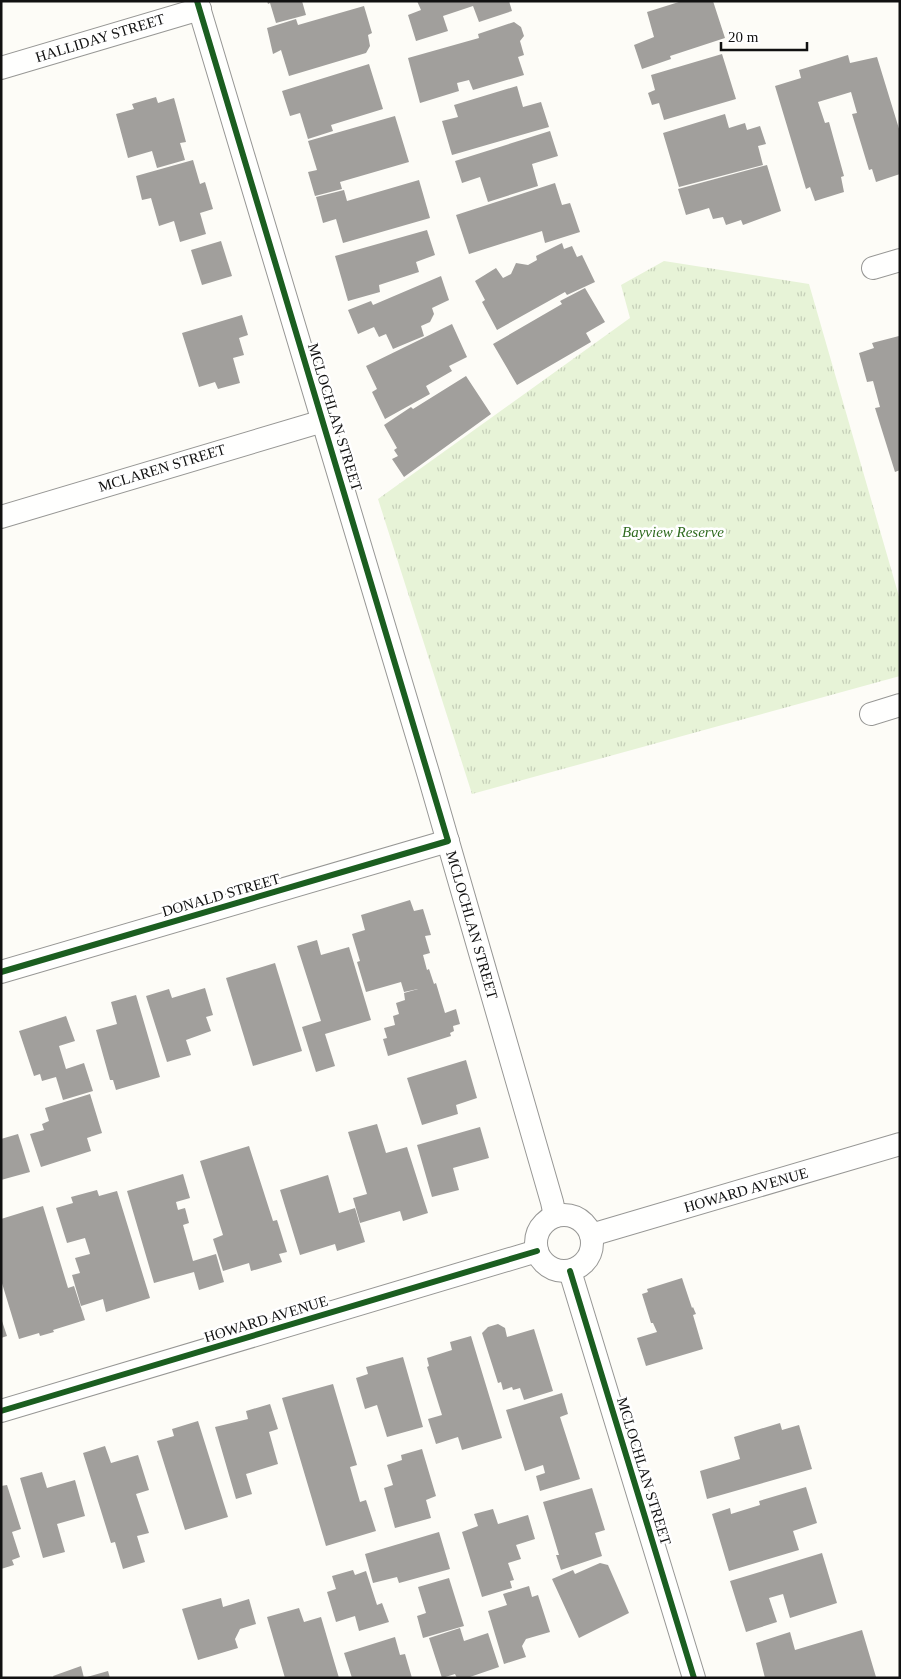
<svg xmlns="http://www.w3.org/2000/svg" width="901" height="1679" font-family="Georgia,serif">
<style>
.park{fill:url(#park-tufts)}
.building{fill:#a19f9c}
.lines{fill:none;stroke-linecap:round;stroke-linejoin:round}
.minor-casing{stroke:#979795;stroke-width:24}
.minor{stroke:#fffffe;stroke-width:22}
.cycleway-casing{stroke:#fff;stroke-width:9}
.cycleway{stroke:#1b5e20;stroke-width:6}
.labels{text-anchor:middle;stroke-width:5;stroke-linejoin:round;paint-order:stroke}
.street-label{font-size:15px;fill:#111;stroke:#fff}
.park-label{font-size:15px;font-style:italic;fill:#2f6b1f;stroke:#fff}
</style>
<defs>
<pattern id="park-tufts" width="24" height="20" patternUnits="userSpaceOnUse" patternTransform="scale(1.25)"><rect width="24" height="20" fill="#e7f3d7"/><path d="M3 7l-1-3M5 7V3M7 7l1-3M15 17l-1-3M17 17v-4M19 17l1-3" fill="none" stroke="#c5cfb8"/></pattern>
</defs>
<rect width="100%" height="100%" fill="#fdfcf7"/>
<polygon class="park" points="664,261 809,284 900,600 900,676 472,794 378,499 630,318 621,285"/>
<g class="building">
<polygon points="267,1 302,1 306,15 276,23 270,3 268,4"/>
<polygon points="417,1 509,1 512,11 479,22 473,6 443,16 448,31 416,41 408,15 421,10"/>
<polygon points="682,1 713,1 725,38 670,56 671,59 642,69 634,45 654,37 647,12"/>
<polygon points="364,6 372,33 368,35 370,46 366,53 289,76 281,50 273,54 267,28 296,19 298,25"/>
<polygon points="514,22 521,27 524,36 520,41 524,55 518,57 524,75 473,90 469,80 457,83 459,91 420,103 408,58 479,38 478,34"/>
<polygon points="722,54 736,99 664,120 659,103 652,105 648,93 655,90 651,75"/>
<polygon points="848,55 850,63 877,57 900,132 900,174 876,182 872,169 869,170 852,114 857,113 851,92 818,102 825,123 829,122 844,176 841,177 844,192 815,201 810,187 806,189 775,86 801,78 799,70"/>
<polygon points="369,64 383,109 331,125 333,131 308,139 300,113 290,116 282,91"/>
<polygon points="517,86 523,107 541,102 549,127 452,155 442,121 458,117 454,105"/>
<polygon points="156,97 158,103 174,98 186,142 180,143 185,160 157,168 152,151 128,158 116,114 134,109 132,104"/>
<polygon points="725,114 729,128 745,123 747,130 760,126 766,144 758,146 763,165 679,187 663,133"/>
<polygon points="395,116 409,162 340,182 342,189 315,196 308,172 317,170 308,141"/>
<polygon points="550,131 558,156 532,164 538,186 488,202 480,177 462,183 455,161"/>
<polygon points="193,160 200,184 205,182 213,209 200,213 206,234 180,242 174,221 159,226 151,198 142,200 136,176"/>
<polygon points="767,165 781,211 743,225 741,220 726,225 723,217 713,219 709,208 686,215 678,189"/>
<polygon points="419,180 430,218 343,243 336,219 323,223 316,197 344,190 347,201"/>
<polygon points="555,183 562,205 570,203 580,232 545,243 542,231 469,254 456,215"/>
<polygon points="427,230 435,255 416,262 419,272 379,285 380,292 348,301 335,256"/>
<polygon points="221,241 232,276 202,285 191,250"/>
<polygon points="562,243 564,249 572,246 577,257 582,255 595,282 567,295 565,292 497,330 482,302 485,300 475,281 496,268 503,278 511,274 516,263 528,265 537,260 536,256"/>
<polygon points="441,276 449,300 432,308 434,314 430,322 421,326 424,336 393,349 386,334 379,337 374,327 358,334 348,310 371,301 373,305"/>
<polygon points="585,288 605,322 586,333 591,342 517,385 493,344 562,304 560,301"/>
<polygon points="242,315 248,335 239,338 244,355 233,358 240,383 218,389 215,382 199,387 182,333"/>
<polygon points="452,324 467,357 449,366 452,371 426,386 430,394 385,419 372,392 377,389 366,366"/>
<polygon points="899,336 900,470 895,472 875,408 880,407 873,381 867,382 859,353 874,348 872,343"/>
<polygon points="466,376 491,414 404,477 392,459 398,456 394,450 397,448 384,425 411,407 413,409"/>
<polygon points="410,900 414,911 423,909 431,935 425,936 430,953 423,955 427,970 429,969 434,984 436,983 445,1013 456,1009 460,1024 453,1026 454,1031 450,1033 451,1036 388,1056 383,1039 387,1038 384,1028 395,1025 393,1016 399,1014 396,1003 405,1000 404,993 418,989 404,992 401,982 366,992 357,962 360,961 352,934 365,930 361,915"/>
<polygon points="317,940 321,955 349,947 371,1020 325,1034 335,1066 316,1072 302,1027 321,1021 297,946"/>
<polygon points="275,963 302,1051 253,1066 226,978"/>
<polygon points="205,988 213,1015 206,1017 211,1031 186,1040 191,1055 167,1062 146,996 169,989 172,998"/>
<polygon points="136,995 160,1077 116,1090 113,1080 110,1080 96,1030 117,1024 111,1002"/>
<polygon points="66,1016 75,1041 59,1046 66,1069 84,1063 93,1091 63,1100 56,1077 42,1081 40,1074 34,1076 19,1031"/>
<polygon points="466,1060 477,1098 456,1105 458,1114 422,1125 407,1078"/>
<polygon points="90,1094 102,1133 87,1138 91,1151 41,1167 30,1134 44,1130 42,1124 49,1121 45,1108"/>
<polygon points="377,1124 386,1153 407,1147 428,1213 403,1221 400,1211 360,1223 353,1198 367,1194 348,1132"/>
<polygon points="480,1127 489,1158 453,1168 459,1190 432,1197 417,1145"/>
<polygon points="18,1134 30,1172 1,1180 1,1139"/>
<polygon points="249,1146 273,1221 277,1220 287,1252 279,1254 282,1262 251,1271 249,1263 223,1271 213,1239 223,1235 200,1161"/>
<polygon points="183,1174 190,1198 176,1202 178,1210 185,1208 189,1223 183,1225 193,1261 216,1254 224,1282 199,1290 194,1272 154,1283 127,1191"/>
<polygon points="328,1175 339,1213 355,1208 365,1242 337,1251 335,1244 300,1255 280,1190"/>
<polygon points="97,1190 99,1196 117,1191 150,1298 106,1312 103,1299 81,1306 72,1275 80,1273 75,1258 90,1254 85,1238 67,1243 56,1208 73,1203 71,1197"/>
<polygon points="43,1206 68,1288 74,1286 85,1320 53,1330 54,1332 40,1336 39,1333 19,1339 1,1280 1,1219"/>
<polygon points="682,1278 692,1308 693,1307 696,1314 693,1315 703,1349 646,1366 637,1338 657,1332 653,1323 651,1323 642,1294 648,1292 647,1289"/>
<polygon points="1,1318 7,1336 1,1338"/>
<polygon points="498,1324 505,1328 507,1337 534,1329 553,1391 524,1400 520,1388 513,1390 512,1387 503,1390 501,1382 498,1383 482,1333 488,1327"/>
<polygon points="471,1336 502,1438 462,1450 458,1437 436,1444 428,1419 442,1415 427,1367 429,1366 427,1358 452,1350 450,1342"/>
<polygon points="403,1357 423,1427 387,1437 377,1405 365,1409 356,1378 368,1374 366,1367"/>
<polygon points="333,1384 357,1465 350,1467 360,1502 366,1500 376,1531 326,1546 282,1398"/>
<polygon points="562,1393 568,1414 560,1417 580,1479 540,1491 536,1476 545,1473 543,1465 525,1471 506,1410"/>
<polygon points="270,1404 278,1429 269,1432 278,1464 246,1474 252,1494 236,1499 215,1427 248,1419 246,1411"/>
<polygon points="198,1421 228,1517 185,1530 157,1441 174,1436 172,1429"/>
<polygon points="780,1423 782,1430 799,1425 812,1469 707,1499 700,1471 740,1459 734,1437"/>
<polygon points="105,1446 111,1463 138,1455 149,1490 136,1494 149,1533 137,1536 145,1562 123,1569 115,1542 111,1543 83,1453"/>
<polygon points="422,1449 436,1496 426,1500 431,1518 395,1528 384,1488 393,1485 387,1465 402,1460 401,1455"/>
<polygon points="42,1472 47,1488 75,1480 85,1516 57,1524 65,1552 43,1558 20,1478"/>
<polygon points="7,1485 21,1529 12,1532 20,1557 12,1560 14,1565 1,1569 1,1486"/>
<polygon points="806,1487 817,1523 793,1531 799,1550 729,1571 712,1514 730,1508 731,1514 760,1505 759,1501"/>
<polygon points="592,1488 605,1530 595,1533 602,1556 561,1570 556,1555 559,1555 543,1502"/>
<polygon points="493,1509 498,1524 528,1515 535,1539 516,1545 521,1559 508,1563 514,1580 510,1581 512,1588 482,1597 462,1532 478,1526 474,1514"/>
<polygon points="439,1532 450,1569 399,1583 397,1577 373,1583 365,1554"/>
<polygon points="822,1553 837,1603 790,1618 783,1594 769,1598 777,1622 746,1632 730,1581"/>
<polygon points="600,1563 608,1565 629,1613 579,1638 552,1579 573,1570 575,1574"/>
<polygon points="353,1570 355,1575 366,1571 377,1605 382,1603 389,1622 359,1631 355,1616 336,1622 327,1592 336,1589 332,1576"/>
<polygon points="449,1578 464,1626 423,1638 417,1616 426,1613 418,1587"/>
<polygon points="529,1586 532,1597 538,1595 550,1632 526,1639 522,1646 526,1657 504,1664 488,1611 507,1605 503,1594"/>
<polygon points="221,1598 223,1607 249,1599 256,1624 240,1629 235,1639 238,1648 198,1660 182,1609"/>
<polygon points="299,1608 304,1622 321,1617 339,1678 285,1678 267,1617"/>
<polygon points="460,1628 464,1641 488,1633 499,1667 467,1678 457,1678 455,1674 442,1678 429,1638"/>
<polygon points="862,1630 876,1677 765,1678 756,1643 790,1632 795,1650"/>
<polygon points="395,1637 400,1655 405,1654 412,1678 352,1678 344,1653"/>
<polygon points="81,1666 84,1678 54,1678 53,1676"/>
<polygon points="108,1671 110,1678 87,1678 87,1677"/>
</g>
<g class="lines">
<g class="minor-casing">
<g id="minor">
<polyline points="197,1 429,776 552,1202 555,1216"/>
<polyline points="1,68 200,9"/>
<polyline points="873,268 900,260"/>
<polyline points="1,517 323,421"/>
<polyline points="871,714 900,705"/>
<polyline points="1,972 448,841"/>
<circle cx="564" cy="1243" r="28"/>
<polyline points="591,1235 900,1144"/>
<polyline points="570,1271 694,1678"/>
<polyline points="1,1411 537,1251"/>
</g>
</g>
<use href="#minor" class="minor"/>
<g class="cycleway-casing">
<g id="cycleway">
<polyline points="1,972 448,841 197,1"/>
<polyline points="570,1271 694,1678"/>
<polyline points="1,1411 537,1251"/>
</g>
</g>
<use href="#cycleway" class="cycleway"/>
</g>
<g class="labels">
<g class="street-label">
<text transform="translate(100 38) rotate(-17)" y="5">HALLIDAY STREET</text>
<text transform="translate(335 417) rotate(73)" y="5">MCLOCHLAN STREET</text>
<text transform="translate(162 468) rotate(-17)" y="5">MCLAREN STREET</text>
<text transform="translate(221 895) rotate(-16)" y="5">DONALD STREET</text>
<text transform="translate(472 925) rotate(74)" y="5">MCLOCHLAN STREET</text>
<text transform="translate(746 1190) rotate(-16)" y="5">HOWARD AVENUE</text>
<text transform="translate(266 1319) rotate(-17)" y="5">HOWARD AVENUE</text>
<text transform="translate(644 1471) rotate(73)" y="5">MCLOCHLAN STREET</text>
</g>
<g class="park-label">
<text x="673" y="537">Bayview Reserve</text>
</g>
</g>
<rect width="901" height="1679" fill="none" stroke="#111111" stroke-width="5"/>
<path d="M721 42v8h86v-8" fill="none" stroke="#111111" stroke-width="2.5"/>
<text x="728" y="42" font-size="15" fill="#111111" stroke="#ffffff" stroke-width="4" paint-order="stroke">20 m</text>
</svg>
